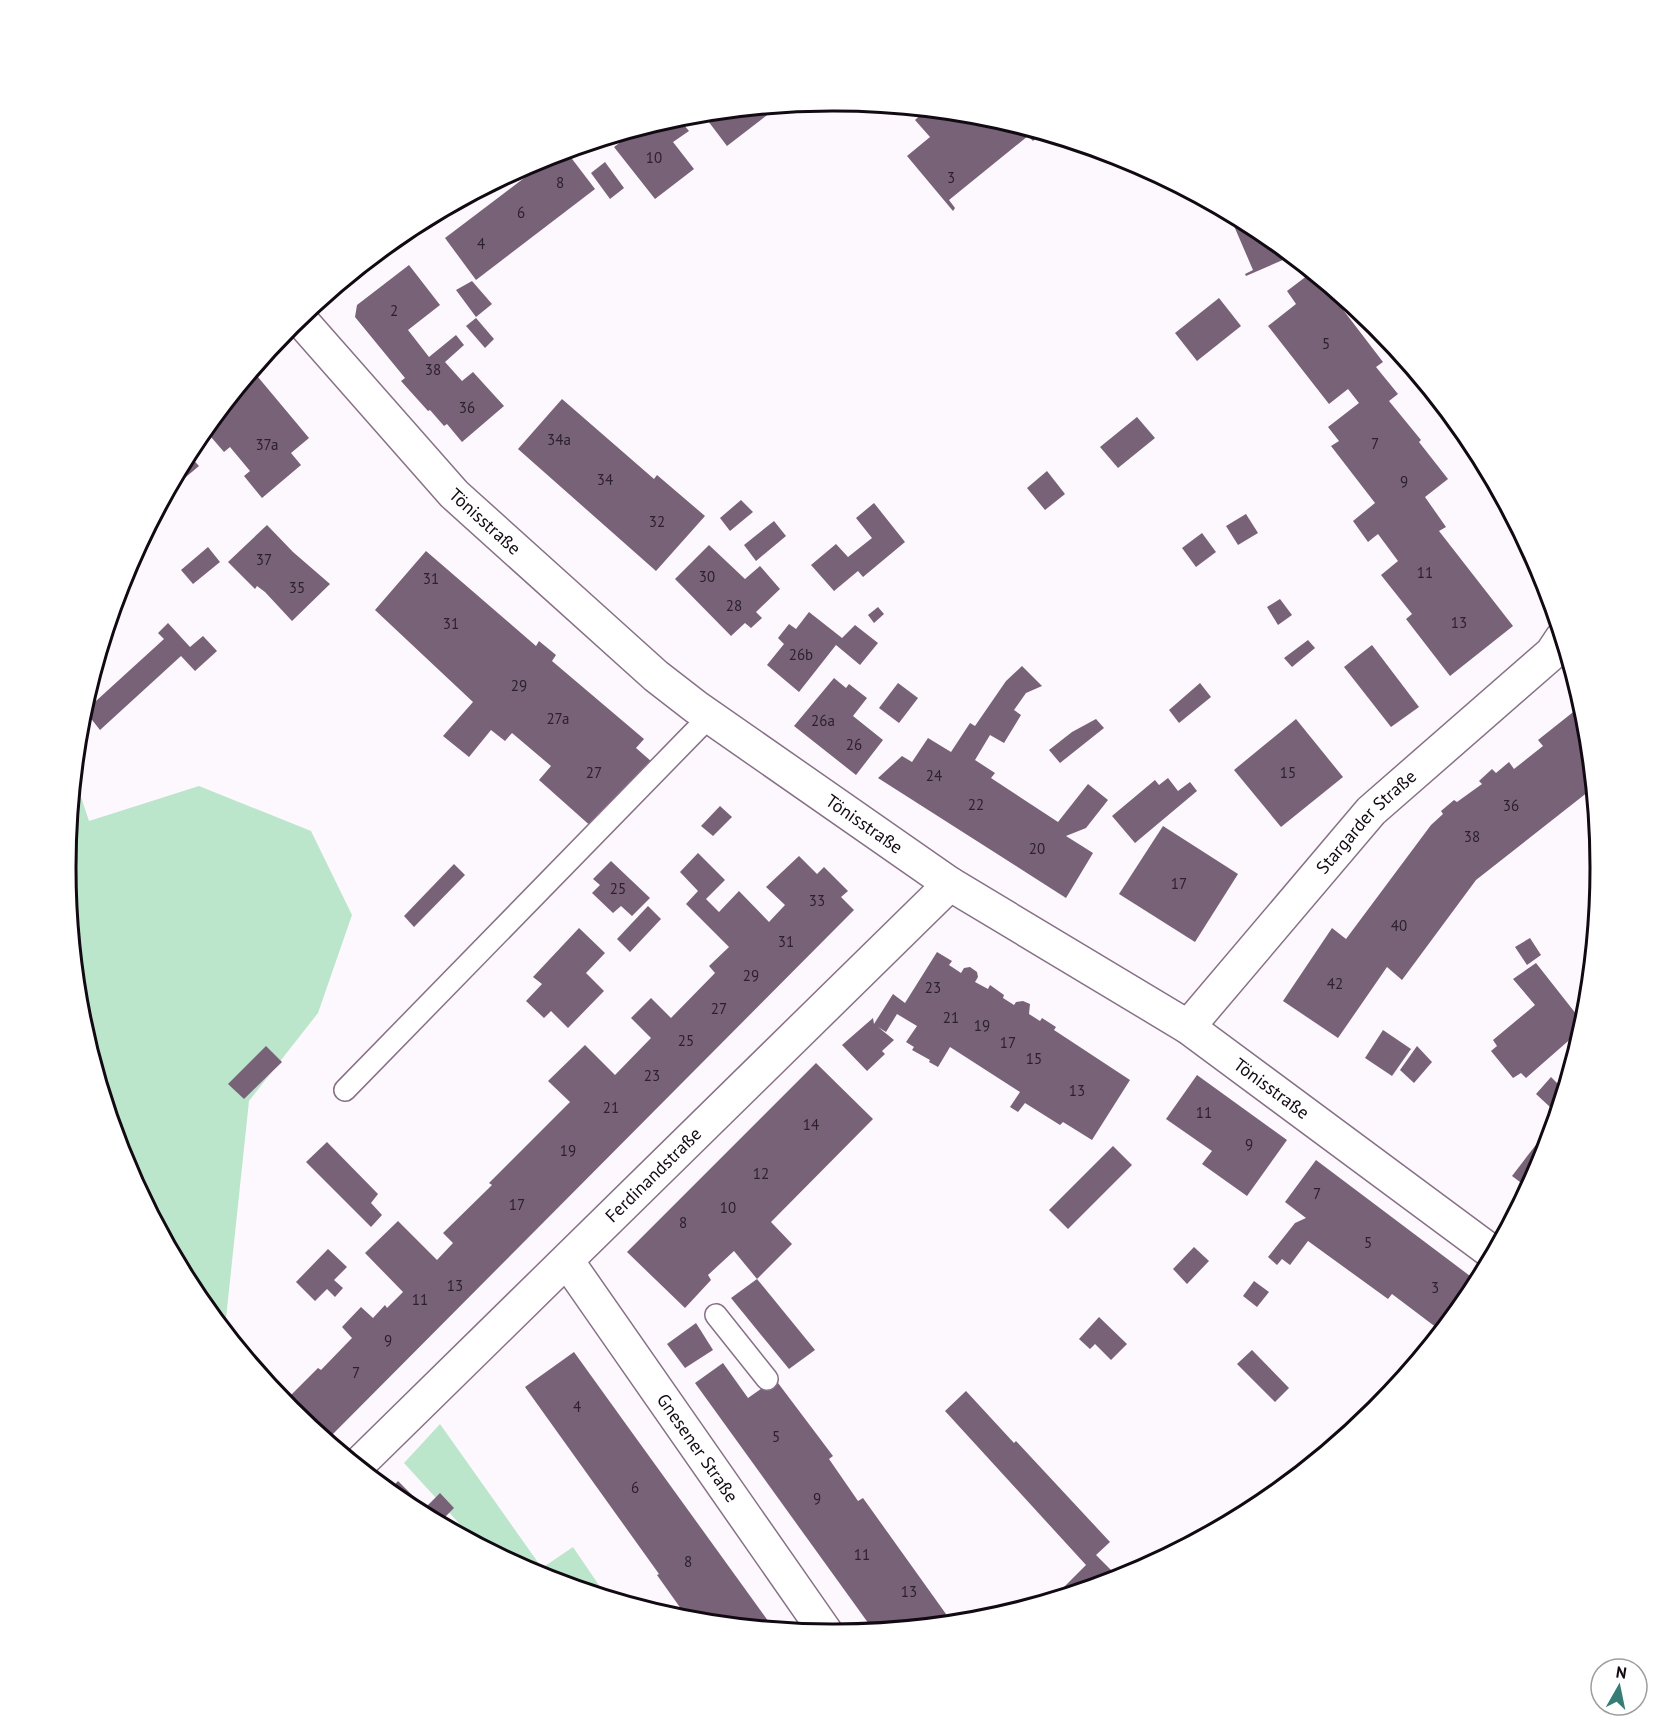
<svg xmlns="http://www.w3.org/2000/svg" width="1667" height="1735" font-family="'PT Sans',sans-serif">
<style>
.green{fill:#bce6cb}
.building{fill:#786278}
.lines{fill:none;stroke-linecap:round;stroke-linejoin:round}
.service-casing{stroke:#887188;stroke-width:24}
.minor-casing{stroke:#887188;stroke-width:36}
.service{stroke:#fff;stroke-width:21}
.minor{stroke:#fff;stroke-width:33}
.labels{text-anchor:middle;stroke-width:4.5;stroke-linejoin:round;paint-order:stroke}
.number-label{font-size:15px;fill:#2c202c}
.street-label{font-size:18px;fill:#120a12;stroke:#fff}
.rim{fill:none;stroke:#120a12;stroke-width:3}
</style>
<rect width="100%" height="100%" fill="#fdf8fd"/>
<g class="green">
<polygon points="75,779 89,821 199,786 311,831 352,915 318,1013 249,1101 225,1328 227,1332 195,1294 124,1161 81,1017 66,867"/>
<polygon points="440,1424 542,1568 573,1547 607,1597 539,1576 477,1543 404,1463"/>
</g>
<g class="building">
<polygon points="780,105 727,146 702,113 744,109"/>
<polygon points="927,109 984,115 1042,133 1033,141 1028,136 949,200 955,208 953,211 907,156 930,137 915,120"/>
<polygon points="677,117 689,131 673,142 694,169 655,199 614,147 638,129"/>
<polygon points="566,151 595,189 476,280 445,238 556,154"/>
<polygon points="605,162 624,188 610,199 591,173"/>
<polygon points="1228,212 1260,230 1292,256 1246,276 1245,274 1253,270"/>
<polygon points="409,265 440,305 408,330 429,357 456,335 464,345 445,362 462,381 473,372 504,406 462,442 447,424 444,426 430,410 428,411 401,381 405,378 355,317 357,305"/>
<polygon points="1312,272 1318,277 1383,362 1376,367 1398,394 1389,401 1421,440 1419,442 1448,479 1425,497 1446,527 1439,531 1513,626 1450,676 1406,619 1412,614 1381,575 1398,561 1378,534 1368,542 1353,521 1375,503 1331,446 1339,441 1328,427 1359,403 1348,389 1329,404 1268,326 1296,304 1287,291"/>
<polygon points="472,281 492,304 476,317 456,290"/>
<polygon points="1219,298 1241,326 1197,361 1175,333"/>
<polygon points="476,318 494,339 485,348 466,326"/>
<polygon points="253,371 309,438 291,453 301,465 262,498 244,476 250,471 230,447 224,452 205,430"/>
<polygon points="562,399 654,479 657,475 705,516 656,571 518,449"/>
<polygon points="1137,417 1155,438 1118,468 1100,447"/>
<polygon points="188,454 199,466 168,492"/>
<polygon points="1047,471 1065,494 1045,510 1027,488"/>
<polygon points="741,500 753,512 730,531 720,518"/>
<polygon points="874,503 905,542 863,577 858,571 834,591 811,565 836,544 848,557 872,538 856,518"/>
<polygon points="1246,514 1258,533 1238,545 1226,526"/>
<polygon points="774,521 786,536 756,561 744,545"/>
<polygon points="267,525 293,552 330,584 292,621 265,592 257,586 255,589 228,562"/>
<polygon points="1202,533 1216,552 1196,567 1182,548"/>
<polygon points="709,545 745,579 760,566 780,589 756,612 762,618 751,628 745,623 731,636 675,579"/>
<polygon points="208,547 220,562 193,584 181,570"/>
<polygon points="426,551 536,646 539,641 556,655 552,661 644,739 636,748 652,762 594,829 539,780 551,766 512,733 505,741 491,730 469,757 443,736 473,702 375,610"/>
<polygon points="1280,599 1292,615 1278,625 1267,607"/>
<polygon points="878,607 884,614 874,623 868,615"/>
<polygon points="809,612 842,638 855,625 878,643 860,665 836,645 799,692 767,665 784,644 778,638 789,624 796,629"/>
<polygon points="168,623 190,647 203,636 217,651 195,671 181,656 100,730 85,711 164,639 158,633"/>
<polygon points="1308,640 1315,648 1292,667 1284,658"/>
<polygon points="1372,645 1419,707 1391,727 1344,667"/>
<polygon points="1022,666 1042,686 1026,693 1014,710 1021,715 1004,743 990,735 975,760 995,773 991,778 1058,822 1088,784 1108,800 1086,828 1066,836 1093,853 1066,898 878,778 902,756 912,762 928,738 951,752 970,723 975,726 1006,681"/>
<polygon points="834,678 846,688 849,684 867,698 853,716 883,740 856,775 794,726"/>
<polygon points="898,683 918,698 899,723 879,708"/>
<polygon points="1200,683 1211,697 1179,723 1169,710"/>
<polygon points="1582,705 1586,718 1593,788 1476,880 1402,980 1387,967 1338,1038 1283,1001 1332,928 1346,939 1431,825 1443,814 1441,811 1454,800 1457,802 1482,784 1479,781 1492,769 1496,773 1509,762 1514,769 1543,746 1538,740"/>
<polygon points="1096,719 1104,728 1060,763 1049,750 1072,732"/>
<polygon points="1296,719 1343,777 1281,827 1234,770"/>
<polygon points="1168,778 1178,791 1190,782 1197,791 1135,843 1112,816 1155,780 1159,785"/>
<polygon points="720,806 732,817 713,836 701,826"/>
<polygon points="1163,826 1238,874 1195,942 1119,894"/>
<polygon points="698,853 725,880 706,899 719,912 739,891 769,922 785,905 766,887 799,856 817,874 824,867 848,891 841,897 854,910 327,1440 291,1410 284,1402 318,1368 321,1370 352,1338 342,1327 361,1307 373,1318 385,1305 387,1308 403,1292 365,1253 398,1221 437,1260 453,1243 443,1233 492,1185 489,1183 570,1102 548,1081 585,1045 615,1075 651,1038 631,1018 651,998 671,1018 715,973 709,966 729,947 686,904 698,891 680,872"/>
<polygon points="611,861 650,898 632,916 621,906 613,913 592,893 600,885 593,879"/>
<polygon points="454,864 465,875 414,927 404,916"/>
<polygon points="648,906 661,919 630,952 617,939"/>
<polygon points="579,928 605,953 586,973 604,991 568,1028 551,1011 544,1018 526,1001 542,984 533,977"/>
<polygon points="1530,938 1541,955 1527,965 1515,947"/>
<polygon points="937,952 952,961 949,965 961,973 964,968 970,967 977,972 978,977 975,982 988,989 990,985 1004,995 1003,998 1014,1005 1016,1002 1023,1001 1030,1004 1029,1014 1040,1021 1042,1018 1056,1027 1054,1030 1130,1080 1092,1140 1063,1122 1060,1125 1025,1103 1018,1112 1010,1107 1020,1092 950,1047 938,1067 929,1062 930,1060 912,1050 914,1047 906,1042 917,1026 897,1014 886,1032 878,1027 894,1040 882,1051 885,1054 867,1071 842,1045 873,1018 874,1024 893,994 905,1003"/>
<polygon points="1536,963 1584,1024 1583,1028 1526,1078 1521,1073 1513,1078 1491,1051 1497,1046 1493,1040 1535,1005 1513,979"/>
<polygon points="1383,1030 1411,1049 1392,1076 1365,1058"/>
<polygon points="266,1046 282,1062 244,1099 228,1084"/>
<polygon points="1417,1046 1432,1062 1414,1083 1400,1070"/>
<polygon points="816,1063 873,1119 771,1222 792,1244 757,1279 734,1251 708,1275 711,1280 685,1308 627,1252"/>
<polygon points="1197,1075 1287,1140 1247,1196 1202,1164 1212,1151 1166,1119"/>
<polygon points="1551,1077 1564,1090 1550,1107 1536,1094"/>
<polygon points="1555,1120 1542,1162 1528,1188 1512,1176"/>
<polygon points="327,1142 378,1194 371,1203 382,1215 371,1227 306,1162"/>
<polygon points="1113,1146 1132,1165 1068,1229 1049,1210"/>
<polygon points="1316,1160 1478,1282 1471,1294 1441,1331 1392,1294 1388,1299 1308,1241 1290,1265 1282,1259 1277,1265 1268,1257 1295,1223 1306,1218 1285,1202"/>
<polygon points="1194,1247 1209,1261 1187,1284 1173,1269"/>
<polygon points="328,1249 347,1267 334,1280 343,1288 335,1297 327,1289 315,1301 296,1282"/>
<polygon points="757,1279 815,1350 789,1369 731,1298"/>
<polygon points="1254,1281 1269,1292 1257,1307 1243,1296"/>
<polygon points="1099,1317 1127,1344 1111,1360 1095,1344 1090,1349 1079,1339"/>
<polygon points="696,1323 713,1350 685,1368 667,1344"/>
<polygon points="1252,1350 1289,1388 1275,1402 1237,1364"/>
<polygon points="574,1352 628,1427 774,1629 693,1621 686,1611 684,1613 657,1575 659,1574 525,1387"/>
<polygon points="723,1363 748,1398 775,1379 833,1456 829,1459 858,1501 863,1498 946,1614 940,1619 944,1624 874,1631 695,1383"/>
<polygon points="966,1391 1014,1443 1016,1441 1110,1542 1096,1555 1120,1579 1051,1600 1086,1565 945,1411"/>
<polygon points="398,1481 425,1508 440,1493 454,1508 439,1523 407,1505 389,1491"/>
</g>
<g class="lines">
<g class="service-casing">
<g id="service">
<polyline points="345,1090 709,717"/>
<polyline points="716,1315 767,1379"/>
</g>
</g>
<g class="minor-casing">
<g id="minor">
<path id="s1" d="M299,318L454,494L656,676L696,707L950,884L1188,1027L1493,1253"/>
<path id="s2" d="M1188,1027L1371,811L1552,653L1562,638"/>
<path id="s3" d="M567,1261L827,1634"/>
<path id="s4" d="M358,1465L950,884"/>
</g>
</g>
<use href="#service" class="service"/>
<use href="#minor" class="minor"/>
</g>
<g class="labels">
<g class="number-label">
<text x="654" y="163">10</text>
<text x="951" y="183">3</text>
<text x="560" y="188">8</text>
<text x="521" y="218">6</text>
<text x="481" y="249">4</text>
<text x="394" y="316">2</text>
<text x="1326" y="349">5</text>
<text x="433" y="375">38</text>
<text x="467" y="413">36</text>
<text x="559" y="445">34a</text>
<text x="1375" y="449">7</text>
<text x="267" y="450">37a</text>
<text x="605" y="485">34</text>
<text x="1404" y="487">9</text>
<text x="657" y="527">32</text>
<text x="264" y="565">37</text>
<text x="1425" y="578">11</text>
<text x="707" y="582">30</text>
<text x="431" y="584">31</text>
<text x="297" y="593">35</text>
<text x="734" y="611">28</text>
<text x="1459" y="628">13</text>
<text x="451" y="629">31</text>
<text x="801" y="660">26b</text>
<text x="519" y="691">29</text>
<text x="558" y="724">27a</text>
<text x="823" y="726">26a</text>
<text x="854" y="750">26</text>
<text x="594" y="778">27</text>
<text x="1288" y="778">15</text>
<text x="934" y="781">24</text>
<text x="976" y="810">22</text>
<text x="1511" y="811">36</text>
<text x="1472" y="842">38</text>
<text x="1037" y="854">20</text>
<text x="1179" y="889">17</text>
<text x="618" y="894">25</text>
<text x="817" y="906">33</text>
<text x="1399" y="931">40</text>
<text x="786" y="947">31</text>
<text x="751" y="981">29</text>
<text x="1335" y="989">42</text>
<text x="933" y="993">23</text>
<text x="719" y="1014">27</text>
<text x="951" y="1023">21</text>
<text x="982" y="1031">19</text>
<text x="686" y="1046">25</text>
<text x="1008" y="1048">17</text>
<text x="1034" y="1064">15</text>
<text x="652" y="1081">23</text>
<text x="1077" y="1096">13</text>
<text x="611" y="1113">21</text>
<text x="1204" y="1118">11</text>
<text x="811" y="1130">14</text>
<text x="1249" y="1150">9</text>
<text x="568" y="1156">19</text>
<text x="761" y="1179">12</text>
<text x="1317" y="1199">7</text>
<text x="517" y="1210">17</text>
<text x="728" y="1213">10</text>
<text x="683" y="1228">8</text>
<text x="1368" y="1248">5</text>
<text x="455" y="1291">13</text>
<text x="1435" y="1293">3</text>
<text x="420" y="1305">11</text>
<text x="388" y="1346">9</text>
<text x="356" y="1378">7</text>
<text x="577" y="1412">4</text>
<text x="776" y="1442">5</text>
<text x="635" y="1493">6</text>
<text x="817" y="1504">9</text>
<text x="862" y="1560">11</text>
<text x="688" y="1567">8</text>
<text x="909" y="1597">13</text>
</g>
<g class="street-label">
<text dy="6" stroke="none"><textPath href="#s1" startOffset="276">Tönisstraße</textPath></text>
<text dy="6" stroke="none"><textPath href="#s2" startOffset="272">Stargarder Straße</textPath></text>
<text dy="6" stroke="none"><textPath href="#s1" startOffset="762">Tönisstraße</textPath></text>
<text dy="6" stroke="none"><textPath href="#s1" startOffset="1248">Tönisstraße</textPath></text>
<text dy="6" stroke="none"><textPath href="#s4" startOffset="414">Ferdinandstraße</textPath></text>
<text dy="6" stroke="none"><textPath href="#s3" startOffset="228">Gnesener Straße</textPath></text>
</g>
</g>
<path d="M0 0H1667V1735H0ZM832 111H834A756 756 0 0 1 1590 867V868A756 756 0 0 1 834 1624H832A756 756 0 0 1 76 868V867A756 756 0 0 1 832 111Z" fill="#fff" fill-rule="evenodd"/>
<path class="rim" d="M832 111H834A756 756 0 0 1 1590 867V868A756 756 0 0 1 834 1624H832A756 756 0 0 1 76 868V867A756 756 0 0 1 832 111Z"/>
<g transform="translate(1619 1687) rotate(9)"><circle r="28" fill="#ffffff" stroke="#a09da0" stroke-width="1.5"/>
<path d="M0-4.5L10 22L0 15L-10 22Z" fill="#367d77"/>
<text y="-9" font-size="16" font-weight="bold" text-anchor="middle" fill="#120a12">N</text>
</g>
</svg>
